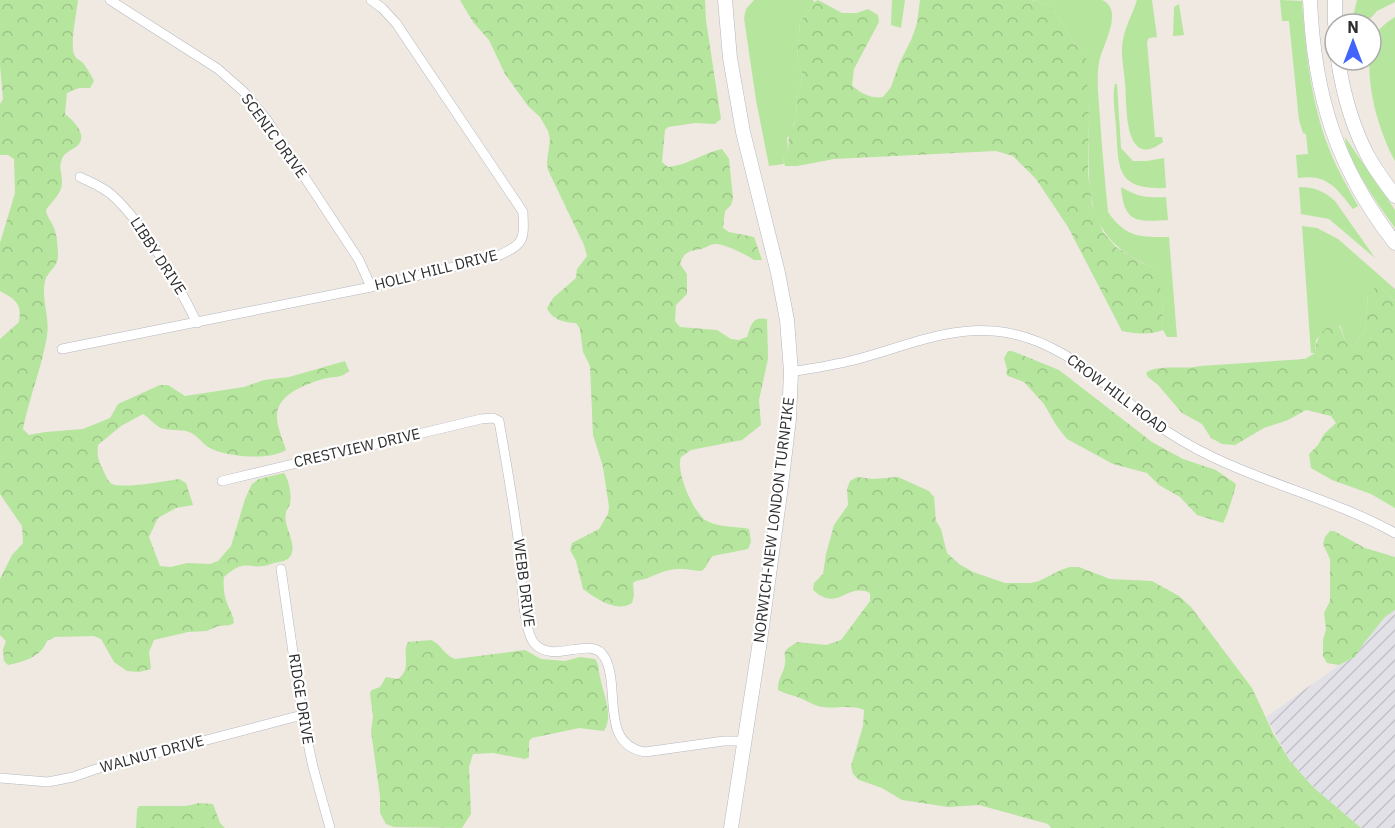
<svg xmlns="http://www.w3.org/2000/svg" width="1395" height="828" font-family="'IBM Plex Sans',sans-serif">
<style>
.industrial{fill:url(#industrial-furrows)}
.grass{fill:#b6e59e}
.forest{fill:url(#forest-crowns)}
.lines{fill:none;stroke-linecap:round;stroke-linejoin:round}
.street-casing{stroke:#b4b7c1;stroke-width:10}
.secondary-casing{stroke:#b4b7c1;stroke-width:15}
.street{stroke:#fff;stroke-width:9}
.secondary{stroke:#fff;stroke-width:14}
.labels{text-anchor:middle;stroke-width:4.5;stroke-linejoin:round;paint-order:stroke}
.street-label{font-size:15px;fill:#2e2e2e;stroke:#fff}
</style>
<defs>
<pattern id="industrial-furrows" width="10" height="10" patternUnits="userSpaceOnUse" patternTransform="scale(1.5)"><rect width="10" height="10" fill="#e3e1e8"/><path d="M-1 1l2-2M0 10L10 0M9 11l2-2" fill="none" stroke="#c3c1c7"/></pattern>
<pattern id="forest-crowns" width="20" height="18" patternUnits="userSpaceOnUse" patternTransform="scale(1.5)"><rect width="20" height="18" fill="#b6e59e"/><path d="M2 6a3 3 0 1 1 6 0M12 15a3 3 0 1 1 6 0" fill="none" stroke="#9dc588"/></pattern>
</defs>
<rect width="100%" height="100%" fill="#efe9e1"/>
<polygon class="industrial" points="1395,610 1395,828 1361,828 1313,787 1290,761 1266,717 1339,665 1355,657 1364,643 1385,617"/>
<g class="grass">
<polygon points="754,0 813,0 814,2 811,9 800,21 797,58 803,75 796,99 797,117 787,139 788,151 783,158 784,164 769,166 756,100 744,18 746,9"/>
<polygon points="892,0 905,0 901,28 891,25"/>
<path d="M1031,0H1102C1125,10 1102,45 1099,63C1096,81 1099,100 1100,119C1102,150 1105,181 1108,212C1126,238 1140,237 1169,237L1177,337H1167L1163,330L1162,298L1154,268C1080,238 1089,188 1089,120C1089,108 1086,96 1086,83C1086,72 1087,62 1084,51L1072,41L1052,7L1038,1Z"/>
<path d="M1137,0H1152L1157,37L1149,38L1147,42L1155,137H1162L1163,142C1123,172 1127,103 1125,82C1124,69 1120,53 1123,40C1125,27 1133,13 1137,0Z"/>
<path d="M1280,0L1302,1C1306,54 1311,106 1332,156C1339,173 1349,189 1358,206L1353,209C1336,188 1328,174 1298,178L1296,155L1308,154L1306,134L1303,133L1299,120L1289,21H1282Z"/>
<polygon points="1357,0 1395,0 1395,2 1377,11 1365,24 1351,24"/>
<polygon points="1179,4 1184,35 1173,36 1174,10 1174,7"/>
<path d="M1395,17V161C1378,131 1360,70 1375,36C1379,28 1387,22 1395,17Z"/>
<path d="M1115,84H1117L1121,148L1133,161H1147L1164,158L1166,188C1115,190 1119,168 1116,127C1115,113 1112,97 1115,84Z"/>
<path d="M1345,137L1395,210V228C1381,209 1345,158 1345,137Z"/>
<path d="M1121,187C1138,197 1146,198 1166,197L1168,220C1136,222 1124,223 1121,187Z"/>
<path d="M1299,187C1314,187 1324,191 1335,201L1375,258L1329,219L1301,214Z"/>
<path d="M1302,226L1317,228L1338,239L1395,289V301L1382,289L1368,293C1368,306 1365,316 1366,329L1354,345L1350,346L1346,343L1340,325L1329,326L1316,340L1315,353H1311Z"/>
</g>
<g class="forest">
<path d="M0,0H78C77,11 69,48 75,56C76,59 80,60 82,62C85,65 93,78 94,81L90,88H79L67,93L65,114C73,120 89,135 77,146C71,151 63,152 61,162C59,169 62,174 62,181C63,193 52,201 46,210C47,217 50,219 53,226C57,232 58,249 58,257C57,268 47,272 45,281C41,299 50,317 47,336C42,367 29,398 23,429L29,435L45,432L83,429L110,418L118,404L160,385H168L185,396L244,387L264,380L289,377L345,361L349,371C340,379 334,376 323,379C307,384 279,393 277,414C276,425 283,440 286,450C270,461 224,457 208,447C201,442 197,435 189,432C181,429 170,431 161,428C154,425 150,418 143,414L121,426L98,445C97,454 98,460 102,468C105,473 107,481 112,484C121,489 167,481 179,479L186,483L193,505L176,508L158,518L149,537L160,566L171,567L187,563L210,564L218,561L231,546L245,499L252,484L259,479L284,473C289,480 292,495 290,504C289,507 286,510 286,513C282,526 300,546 289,558C285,562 276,562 271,564C249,572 247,556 224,577C223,586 224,595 227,603C230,611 233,614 234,623L230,625L218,626L207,631L188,632L154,640L149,652L151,669L139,672L127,671L114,662L101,639L94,636L55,637L47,641C41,657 23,662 8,665L4,661L3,649L6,641L0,635V579L12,555L23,543L22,526L0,494V339L19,322C22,303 16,300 0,291V243L15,193L14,159L8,155H0V104L3,99L0,65Z"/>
<path d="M460,0H705L706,20L721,119L715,124L695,123L668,127L665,130L662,162L668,167C688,165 703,153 722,149L729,159L733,198L731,205L725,211L723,228L729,232L754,237L762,260H754C747,255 724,243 715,244C710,244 706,248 701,249C690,251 684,251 680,264L687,274V294L676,305L675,321L680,327L717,330L731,339L739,340L747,337C751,325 752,316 767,319L768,359L759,400L761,425L742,440L691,450L681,457C675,471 694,515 707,521C720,528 736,526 749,529L751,542L748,549L713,556C707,560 708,568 701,571C677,568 673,567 650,577C644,580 638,579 633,583L634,595L632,603C616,613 597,599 583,589L576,561L570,550L572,543L599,529L608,514L609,507L603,467L593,435L590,366L583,352L580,329L576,323C565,323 551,319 547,308L553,298L576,278L577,269L587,256L584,245L548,170L547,162L550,139L548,131L540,117L528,106L505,74L489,40L473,22Z"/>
<path d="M818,0L842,13H857L868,9L878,15L879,22L854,69L852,85C859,93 872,99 883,97L891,87L899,64L912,38L917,23L920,0H1031L1038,1L1052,7L1072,41L1084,51L1086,58L1089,118L1088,173L1092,204L1103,232L1116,247L1140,262L1154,268L1157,271L1162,298L1163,330C1151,335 1135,334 1122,331L1068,227L1036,179L1013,156L996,151L834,159L797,166H785L783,158L788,151L789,131L794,125L797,117L796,99L803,75L797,58L800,21L811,9L814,2Z"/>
<path d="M1375,288L1382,289L1395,301V508L1371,494L1332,480L1311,468L1309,454L1318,445L1324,434L1336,423L1331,416L1306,410L1288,420L1264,428L1235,445L1222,444L1211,438L1202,424L1182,413L1158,385L1148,377L1146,373C1156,364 1185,370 1200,366L1305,359L1315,353C1316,338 1322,328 1336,323L1339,325L1346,343L1350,346L1354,345L1366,329C1365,316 1368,306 1368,293Z"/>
<path d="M1008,351H1012L1059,370L1152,442L1183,459L1216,470L1236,484C1235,491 1226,519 1223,523L1197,515L1180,497L1159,485L1147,473L1113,464L1067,439L1056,425L1044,404L1024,382L1008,376L1006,373L1007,369L1004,358Z"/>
<path d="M857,477L873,479L898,477L929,491L934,497L936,521L941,529L947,553L959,564L973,572L1005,583H1031L1039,581L1061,570L1070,567H1079L1110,579L1152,581L1179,596L1191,607L1252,688L1273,733L1290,761L1313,787L1361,828H1051L1048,824L979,805L948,807L902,800L882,788L859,780L853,774L851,766L863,726L864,710C850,704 838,709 823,707C814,706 808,701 800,698C793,695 785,694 778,690C777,679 785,672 785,662C786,659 784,655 785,652C787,648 793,645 797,642L826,645L841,640L870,601V593C846,582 839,613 813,590L814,583L823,574L826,554L834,525L848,505L847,489L850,481Z"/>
<polygon points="1330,531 1334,531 1365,548 1395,557 1395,610 1385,617 1364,643 1355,657 1339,665 1327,663 1323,656 1323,640 1326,629 1324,613 1330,601 1330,559 1323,544 1325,537"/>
<path d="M431,640C441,644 444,655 455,659L525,650L541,659L565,661L580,657L595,659C600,666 598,669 600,677C603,693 614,716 604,731L579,728L532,738L529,741V757L525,759L493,753L473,754L469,767L471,814L462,828L394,827L386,824L380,813V796L371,731L373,717L370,693L372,690L380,687L386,677L398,679C413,667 401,655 408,642Z"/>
<polygon points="199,803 213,804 220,823 225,828 136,828 137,809 139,806 186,806"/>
</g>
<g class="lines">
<g class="street-casing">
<g id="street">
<polyline points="110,0 218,69 244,92 267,120 359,260 371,287"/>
<path d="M80,177C90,182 103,187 112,195C144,224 178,284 197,323"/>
<path d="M62,349L371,287L498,256C525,243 524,241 523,212L396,23L382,8L371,0"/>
<path d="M791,372C813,368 836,365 858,359C903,347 947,327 994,331C1066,337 1111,394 1168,432C1237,478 1322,493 1395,533"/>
<path d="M222,481L481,419L493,418L499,421C506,461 513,500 518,539C522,563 521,626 534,643C554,666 591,633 605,658C621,688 599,744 645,752L724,741H745"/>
<polyline points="281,569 302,715 313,767 330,828"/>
<polyline points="0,778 48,782 73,777 96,769 302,715"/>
</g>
</g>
<g class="secondary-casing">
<g id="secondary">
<polyline points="725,0 730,58 743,132 778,273 787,320 791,372 789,419 781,486 760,641 731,828"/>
<path d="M1310,0C1314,95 1336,167 1395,243"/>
<polyline points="1335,0 1335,24"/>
<path d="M1338,60C1343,92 1353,129 1369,158C1376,171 1386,184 1395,196"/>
</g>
</g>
<use href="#street" class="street"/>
<use href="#secondary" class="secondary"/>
</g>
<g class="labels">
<g class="street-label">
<text transform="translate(274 136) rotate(54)" y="5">SCENIC DRIVE</text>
<text transform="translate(158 256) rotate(57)" y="5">LIBBY DRIVE</text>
<text transform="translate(436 270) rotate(-14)" y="5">HOLLY HILL DRIVE</text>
<text transform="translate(1117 394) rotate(37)" y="5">CROW HILL ROAD</text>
<text transform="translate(357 448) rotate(-13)" y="5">CRESTVIEW DRIVE</text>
<text transform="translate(774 520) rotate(-83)" y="5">NORWICH-NEW LONDON TURNPIKE</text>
<text transform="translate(524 583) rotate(83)" y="5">WEBB DRIVE</text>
<text transform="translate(301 699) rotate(81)" y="5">RIDGE DRIVE</text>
<text transform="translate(152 754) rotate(-15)" y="5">WALNUT DRIVE</text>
</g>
</g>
<g transform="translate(1353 42)"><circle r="28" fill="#ffffff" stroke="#ababab" stroke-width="1.5"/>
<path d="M0-4.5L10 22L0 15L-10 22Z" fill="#4264fb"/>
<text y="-9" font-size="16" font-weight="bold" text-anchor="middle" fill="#2e2e2e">N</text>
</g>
</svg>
